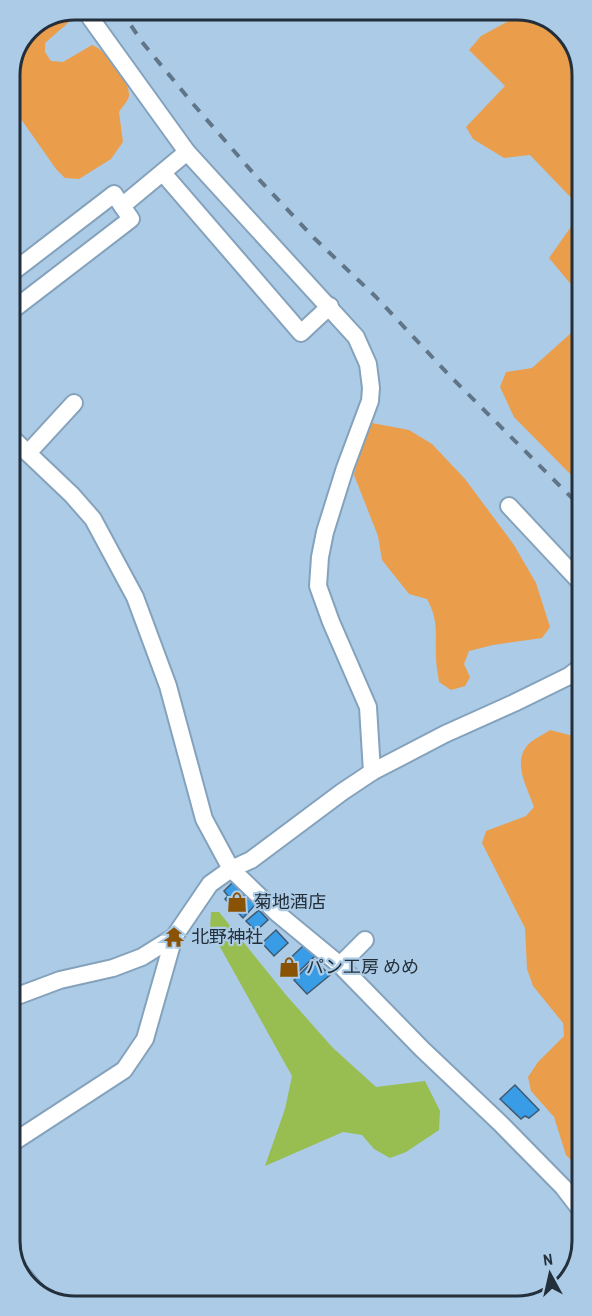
<svg xmlns="http://www.w3.org/2000/svg" width="592" height="1316" font-family="'Archivo Narrow','Noto Sans JP',sans-serif">
<style>
.green{fill:#ea9e4b}
.water{fill:#98bd50}
.building{fill:#399ce7;stroke:#3f5a71;stroke-width:1.5}
.lines{fill:none;stroke-linecap:round;stroke-linejoin:round}
.minor-casing{stroke:#85a2bc;stroke-width:20}
.minor{stroke:#fff;stroke-width:16}
.rail{stroke:#617588;stroke-width:4;stroke-dasharray:10 10;stroke-linecap:butt}
.labels{text-anchor:middle;stroke-width:4.5;stroke-linejoin:round;paint-order:stroke}
.poi-label{font-size:18px;fill:#232f3a;stroke:#accbe6;text-anchor:start}
.rim{fill:none;stroke:#232f3a;stroke-width:3}
</style>
<rect width="100%" height="100%" fill="#accbe6"/>
<g class="green">
<path d="M76,9L77,15L45,43V52L51,61L63,62L92,45C104,48 131,82 129,96C128,101 122,107 119,112L123,142L111,159L79,179L65,178L56,169L9,102V71L29,28Z"/>
<polygon points="527,11 558,23 579,53 580,207 530,155 504,158 473,139 466,127 505,86 469,50 481,36"/>
<polygon points="580,214 580,295 549,258"/>
<polygon points="580,325 581,485 514,417 500,387 506,372 532,368"/>
<path d="M372,423L409,430L432,444L465,479L514,545L536,583L550,627L542,638L493,645L469,651L464,664L470,677L465,686L451,690L439,682C438,674 436,665 436,657C435,633 439,621 427,599L409,594L382,560L378,536L354,475L362,436Z"/>
<path d="M550,730L581,738L583,1172L566,1155L554,1117L531,1091L528,1077L538,1062L564,1036L563,1023L533,986L527,969L525,928L482,843L486,831L526,816L534,807C528,789 513,765 526,747C531,740 543,735 550,730Z"/>
</g>
<polygon class="water" points="211,912 219,912 286,995 333,1048 376,1087 425,1081 440,1111 439,1130 406,1152 390,1158 374,1149 362,1135 343,1132 265,1166 285,1109 292,1076 210,929"/>
<g class="building">
<polygon points="233,882 256,904 243,918 225,899 228,896 224,891"/>
<polygon points="259,910 268,920 256,931 246,921"/>
<polygon points="276,930 288,943 274,956 262,943"/>
<polygon points="304,945 315,956 292,978 281,967"/>
<polygon points="314,960 330,975 307,994 294,980"/>
<polygon points="515,1085 539,1110 529,1118 525,1116 521,1119 500,1099"/>
</g>
<g class="lines">
<g class="minor-casing">
<g id="minor">
<polyline points="84,9 187,152 356,337 368,364 371,388 370,401 345,468 325,532 320,557 318,586 331,622 368,707 372,772"/>
<polyline points="163,173 301,333 330,306"/>
<polyline points="122,206 187,152"/>
<polyline points="10,274 114,194 131,219 10,312"/>
<polyline points="10,436 72,495 93,519 135,597 168,686 204,819 231,869 277,913 340,965 422,1049 500,1123 563,1187 583,1213"/>
<polyline points="28,453 74,403"/>
<polyline points="509,506 581,583"/>
<polyline points="340,965 365,940"/>
<polyline points="12,998 60,980 113,968 142,957 174,937 210,884 231,869 251,860 342,792 372,772 445,734 514,703 569,676 581,667"/>
<polyline points="12,1143 124,1070 145,1039 174,937"/>
<polyline points="15,1266 40,1296"/>
</g>
</g>
<use href="#minor" class="minor"/>
<polyline class="rail" points="120,9 142,42 194,105 254,174 314,238 376,297 449,375 581,507"/>
</g>
<defs>
<g id="shop-bare" transform="scale(1.62)"><path d="M-5-2.5h2.3a2.7 3.5 0 0 1 5.4 0H5L5.5 6h-11ZM-1.5-2.5h3a1.5 2.3 0 0 0-3 0Z" fill="#8a5205" stroke="#accbe6" stroke-width="2.5" paint-order="stroke"/></g>
<g id="temple-bare" transform="scale(1.62)"><path d="M0-6L5-2H3V0L6.5 2.5H4V6H1.5V3h-3V6H-4V2.5H-6.5L-3 0V-2H-5Z" fill="#8a5205" stroke="#accbe6" stroke-width="2.5" paint-order="stroke"/></g>
</defs>
<g fill-rule="evenodd">
<use href="#shop-bare" x="237" y="902"/>
<use href="#temple-bare" x="174" y="937"/>
<use href="#shop-bare" x="289" y="967"/>
</g>
<g class="labels">
<g class="poi-label">
<text x="254" y="908">菊地酒店</text>
<text x="191" y="943">北野神社</text>
<text x="306" y="973">パン工房 めめ</text>
</g>
</g>
<path d="M0 0H592V1316H0ZM75 20H517A55 55 0 0 1 572 75V1241A55 55 0 0 1 517 1296H75A55 55 0 0 1 20 1241V75A55 55 0 0 1 75 20Z" fill="#accbe6" fill-rule="evenodd"/>
<path class="rim" d="M75 20H517A55 55 0 0 1 572 75V1241A55 55 0 0 1 517 1296H75A55 55 0 0 1 20 1241V75A55 55 0 0 1 75 20Z"/>
<g transform="translate(550 1274) rotate(352)" stroke="#accbe6" stroke-width="4.5" paint-order="stroke">
<path d="M0-4.5L10 22L0 15L-10 22Z" fill="#232f3a"/>
<text y="-9" font-size="16" font-weight="bold" text-anchor="middle" fill="#232f3a">N</text>
</g>
</svg>
